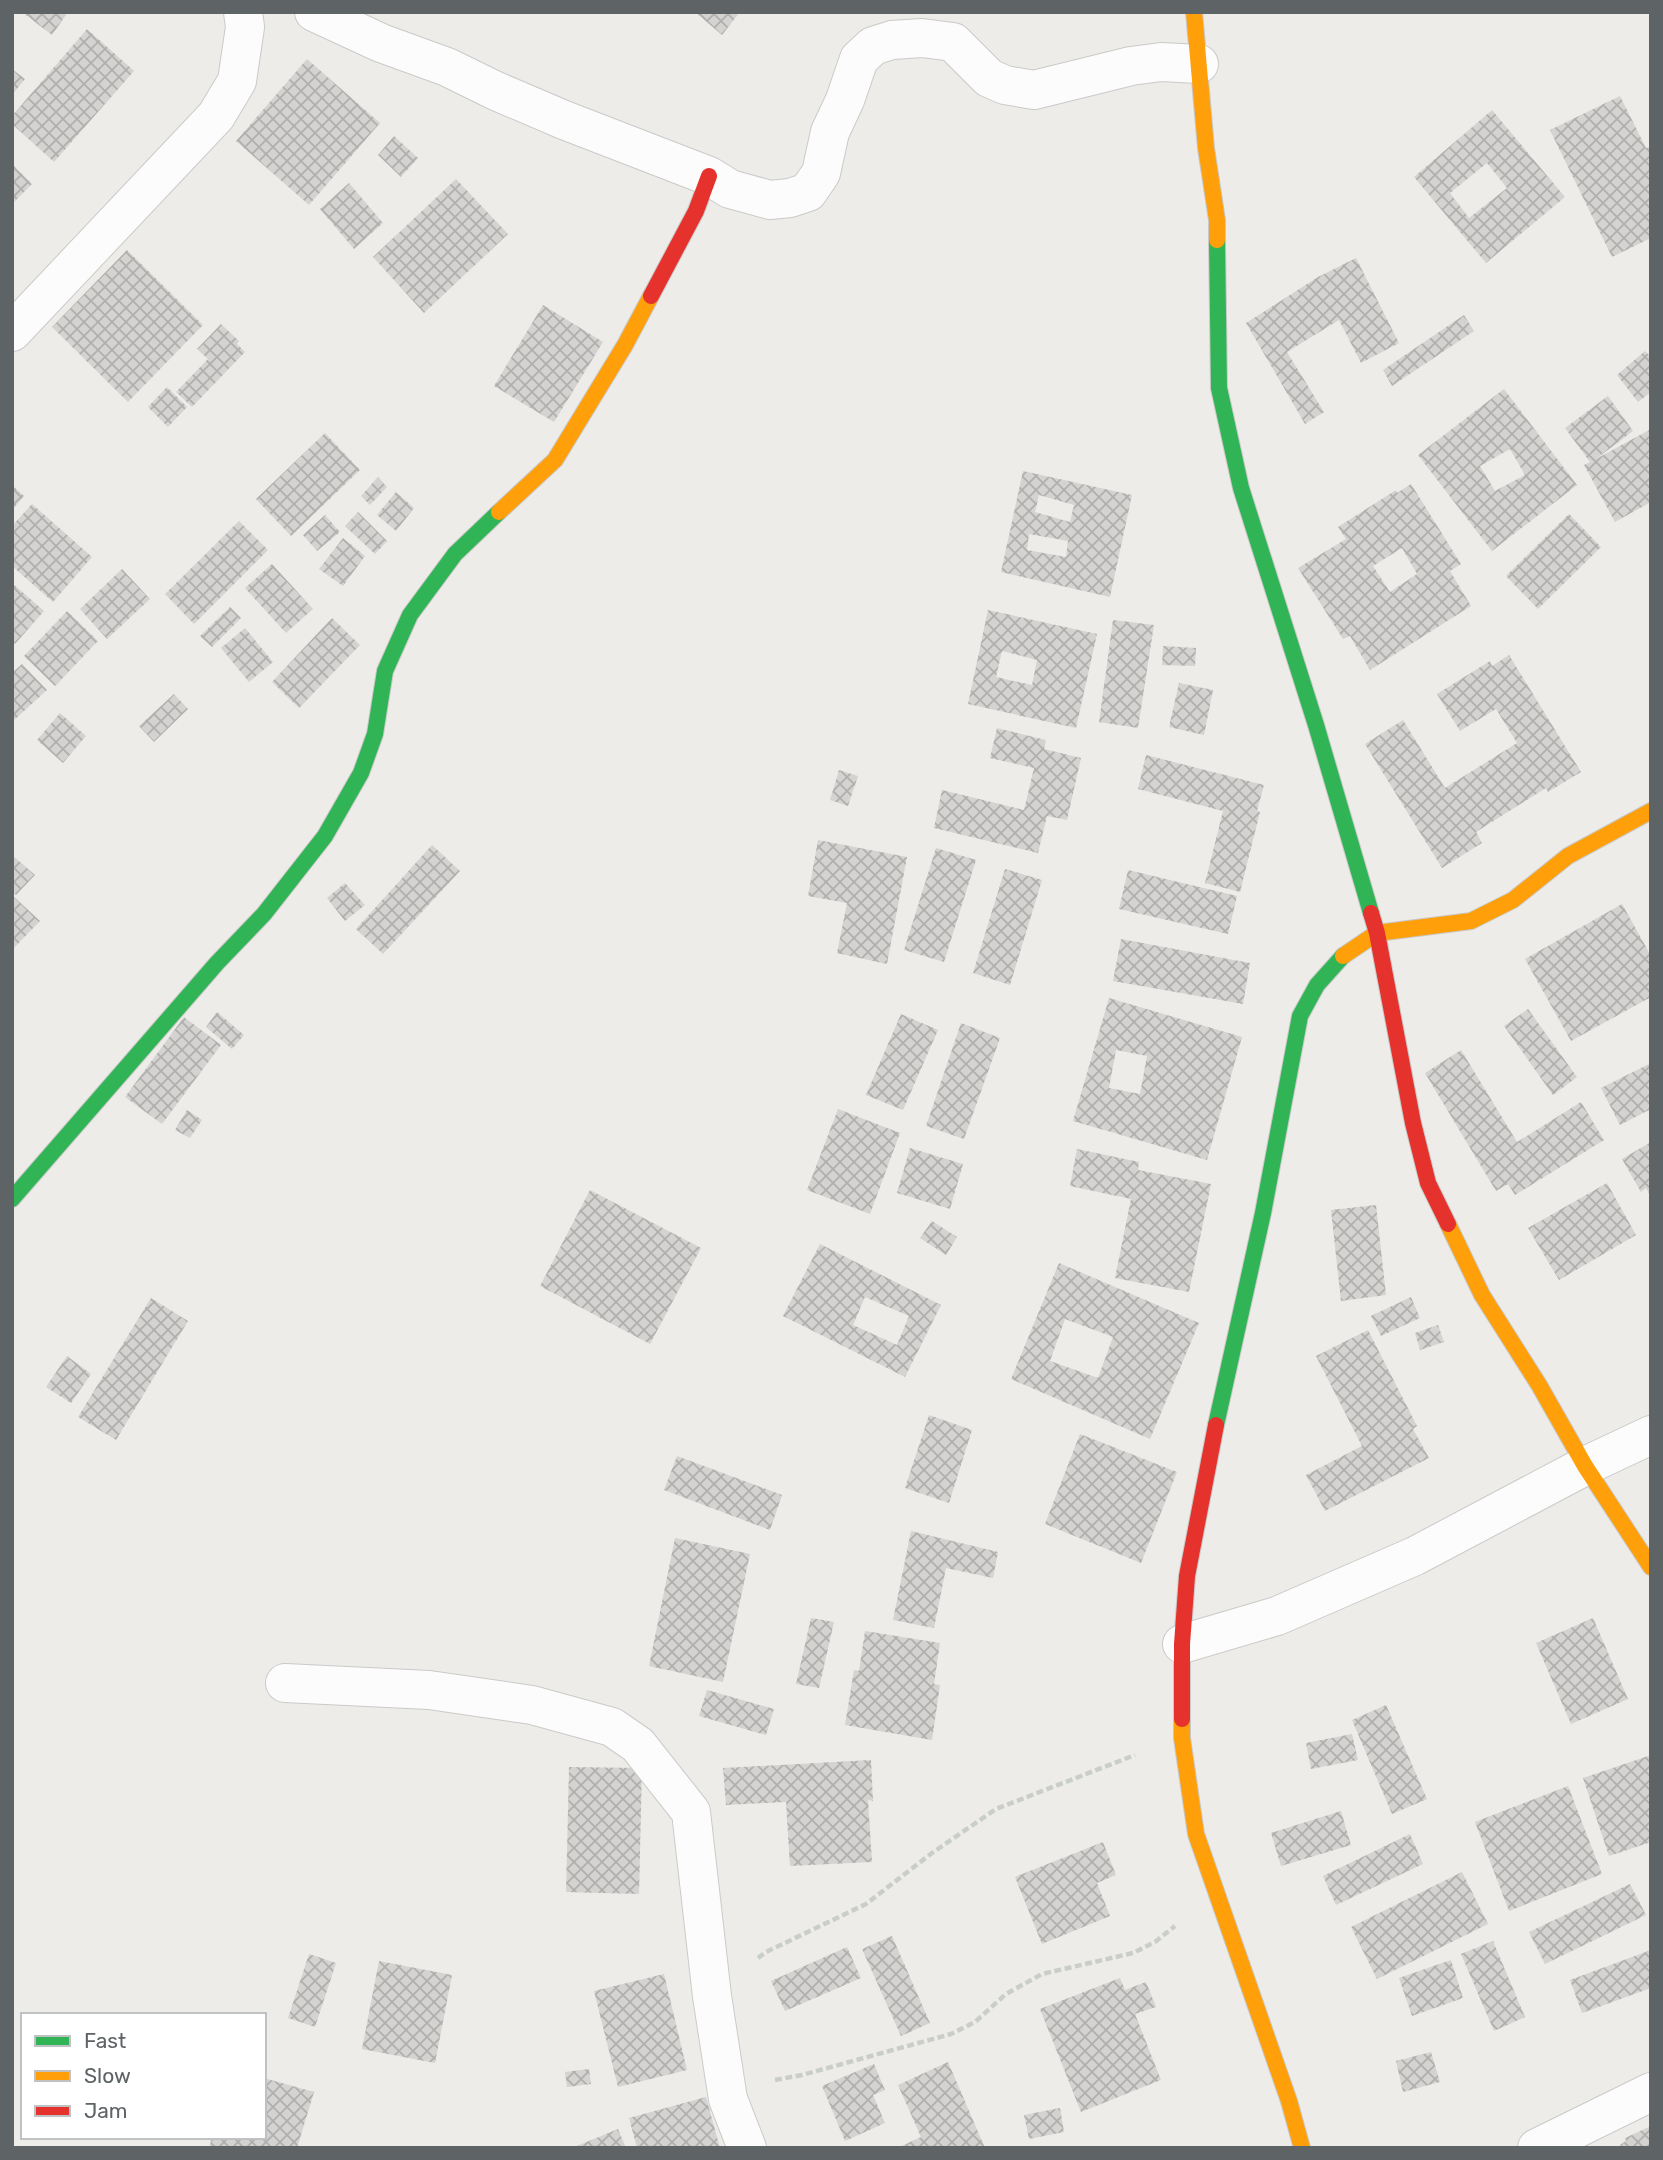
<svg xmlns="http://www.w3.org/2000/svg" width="1663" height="2160" font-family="Rubik,sans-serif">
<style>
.building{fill:url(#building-cross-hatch);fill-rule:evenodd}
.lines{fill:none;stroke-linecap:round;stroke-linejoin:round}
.street-casing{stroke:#cacac9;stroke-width:40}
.fast-casing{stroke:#c8c9c8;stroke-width:18}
.slow-casing{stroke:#c8c9c8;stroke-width:18}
.jam-casing{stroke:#c8c9c8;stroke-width:18}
.path{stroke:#c9ceca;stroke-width:4.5;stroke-dasharray:7 3.5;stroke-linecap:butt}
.street{stroke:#fcfcfc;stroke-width:38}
.fast{stroke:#30b455;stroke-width:16}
.slow{stroke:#ff9f0a;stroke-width:16}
.jam{stroke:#e5322d;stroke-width:16}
</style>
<defs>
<pattern id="building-cross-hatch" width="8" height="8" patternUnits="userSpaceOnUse" patternTransform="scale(1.75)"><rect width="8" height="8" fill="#d4d3d2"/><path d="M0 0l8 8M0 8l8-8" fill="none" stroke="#afafae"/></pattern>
</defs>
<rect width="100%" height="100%" fill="#eeece9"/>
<g class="building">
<polygon points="22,12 68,12 52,35"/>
<polygon points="695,12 740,12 722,35"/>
<polygon points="87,29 134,71 54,162 12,124 12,116"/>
<polygon points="307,59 380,123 309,205 236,141"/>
<polygon points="12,69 25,79 12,95"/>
<polygon points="1620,96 1646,148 1651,146 1651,238 1612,257 1550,130"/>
<path d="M1492,110L1565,197L1486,263L1414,177ZM1487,163L1507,188L1469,218L1450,193Z"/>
<polygon points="394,136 418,158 401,177 378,155"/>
<polygon points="12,164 32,184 12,204"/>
<polygon points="456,179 508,234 424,313 373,257"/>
<polygon points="349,183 383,223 354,249 320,209"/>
<polygon points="127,250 203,325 128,402 52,327"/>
<polygon points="1356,258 1399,343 1361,363 1339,320 1287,352 1324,412 1305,424 1246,323 1318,277"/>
<polygon points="543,305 603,342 554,422 494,386"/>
<polygon points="1464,315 1474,331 1392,386 1383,370"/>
<polygon points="221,324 239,341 237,344 245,352 192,407 176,392 208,359 197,349"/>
<polygon points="1645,351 1651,357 1651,392 1638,402 1617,375"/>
<polygon points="167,387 187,407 168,427 148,407"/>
<path d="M1504,389L1577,485L1492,551L1418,455ZM1510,449L1525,475L1495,491L1480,466Z"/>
<polygon points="1608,396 1633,431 1596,459 1651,429 1651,502 1615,522 1584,465 1590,462 1565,428"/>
<polygon points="325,433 360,470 291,536 256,499"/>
<path d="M1023,471L1132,495L1110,597L1001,572ZM1039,495L1074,505L1070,522L1035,512ZM1029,534L1068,541L1066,557L1027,550Z"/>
<polygon points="378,477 387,487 370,505 361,496"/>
<path d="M1411,484L1461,564L1450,571L1471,606L1370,670L1350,636L1343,639L1298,568L1346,539L1338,527L1396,490L1397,493ZM1402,548L1417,574L1390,592L1373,566Z"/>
<polygon points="12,485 24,496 12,510"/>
<polygon points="396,492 414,508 396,531 377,515"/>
<polygon points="32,504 92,557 53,602 12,566 12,526"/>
<polygon points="358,512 387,541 375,554 345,526"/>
<polygon points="1569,514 1601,547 1538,609 1506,576"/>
<polygon points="325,515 340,532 317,551 303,535"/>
<polygon points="239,521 268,550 194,624 165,594"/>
<polygon points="343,538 365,556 343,586 319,569"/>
<polygon points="272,564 313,609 286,633 245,588"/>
<polygon points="122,569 150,599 107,639 80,609"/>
<polygon points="12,583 44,611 15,644 12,641"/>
<polygon points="230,607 241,618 212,647 200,636"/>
<path d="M988,610L1097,634L1076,728L968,704ZM1002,651L1037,660L1032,685L996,677Z"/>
<polygon points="67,611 98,641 55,686 24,656"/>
<polygon points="332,618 360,645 299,708 272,682"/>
<polygon points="1113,620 1154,625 1138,728 1099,722"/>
<polygon points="245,628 273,662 249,682 221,648"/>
<polygon points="1163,646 1196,648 1195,666 1162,665"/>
<polygon points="1509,655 1581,772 1548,792 1546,788 1476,832 1482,843 1442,868 1365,744 1403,720 1445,788 1517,743 1496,709 1460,731 1437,694 1490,661 1492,666"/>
<polygon points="22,664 47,690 12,722 12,673"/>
<polygon points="1179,683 1213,690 1204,735 1169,727"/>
<polygon points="174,694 188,709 154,742 139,726"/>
<polygon points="60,713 86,736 63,763 37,740"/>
<polygon points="997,728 1046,740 1044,749 1081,758 1067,820 1047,816 1038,853 934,828 942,790 1024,810 1034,768 990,758"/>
<polygon points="1146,755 1264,785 1257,811 1260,812 1240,892 1205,883 1223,811 1138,789"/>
<polygon points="839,770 858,776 848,806 830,800"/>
<polygon points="818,840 907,857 887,964 837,953 847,903 808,896"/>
<polygon points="432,845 460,871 383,954 356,929"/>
<polygon points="936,848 976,860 944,962 904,950"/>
<polygon points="12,855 35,875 16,895 12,892"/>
<polygon points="1005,869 1042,880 1010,985 973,973"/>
<polygon points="1128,870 1237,896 1228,934 1119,909"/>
<polygon points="345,883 365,905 345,921 327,898"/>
<polygon points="12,895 40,921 12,950"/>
<polygon points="1622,904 1651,956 1651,997 1571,1041 1525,959"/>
<polygon points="1121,939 1250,963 1243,1004 1113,981"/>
<path d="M1109,998L1242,1037L1207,1160L1073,1121ZM1116,1050L1147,1056L1140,1094L1109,1088Z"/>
<polygon points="1528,1009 1577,1077 1553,1095 1504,1026"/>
<polygon points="217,1012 244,1035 232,1049 206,1027"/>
<polygon points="901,1014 938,1030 903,1110 866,1095"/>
<polygon points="184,1017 221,1045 162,1124 125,1097"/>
<polygon points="961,1023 1000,1038 964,1139 926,1126"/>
<polygon points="1461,1050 1517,1142 1581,1102 1604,1140 1515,1195 1508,1184 1496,1191 1425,1073"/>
<polygon points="1651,1063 1651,1109 1620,1125 1601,1088"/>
<polygon points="838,1109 900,1133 870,1214 807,1190"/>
<polygon points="187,1110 202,1120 190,1138 175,1130"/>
<polygon points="1651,1142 1651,1197 1646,1188 1641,1192 1622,1159"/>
<polygon points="910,1148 963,1164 950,1209 897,1193"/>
<polygon points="1077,1149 1139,1162 1138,1170 1211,1184 1189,1292 1115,1278 1131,1199 1070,1186"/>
<polygon points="1607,1183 1636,1235 1559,1280 1528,1228"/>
<polygon points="590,1190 701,1248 650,1344 540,1286"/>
<polygon points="1376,1205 1386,1295 1341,1301 1331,1210"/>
<polygon points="932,1221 957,1237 946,1255 920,1238"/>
<path d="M820,1244L941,1305L905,1377L783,1316ZM865,1297L909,1316L897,1345L853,1325Z"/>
<path d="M1059,1263L1199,1323L1150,1439L1011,1379ZM1065,1319L1113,1337L1098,1378L1050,1361Z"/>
<polygon points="1411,1297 1420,1318 1381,1336 1371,1316"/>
<polygon points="151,1298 188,1321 116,1440 78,1417"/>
<polygon points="1438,1325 1444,1342 1420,1350 1415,1333"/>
<polygon points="1368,1330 1417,1426 1413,1429 1429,1458 1325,1511 1306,1475 1362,1446 1316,1356"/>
<polygon points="67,1356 91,1374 71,1403 46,1387"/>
<polygon points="929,1415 972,1430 949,1503 905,1488"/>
<polygon points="1080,1434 1177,1472 1141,1563 1045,1524"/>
<polygon points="677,1456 782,1495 770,1530 664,1490"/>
<polygon points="911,1531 998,1552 993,1578 946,1568 934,1628 893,1620"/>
<polygon points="675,1538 750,1554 723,1682 649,1666"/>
<polygon points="811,1618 834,1622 819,1688 796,1684"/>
<polygon points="1593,1618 1628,1699 1571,1724 1536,1643"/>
<polygon points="865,1631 940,1643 934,1684 940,1685 932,1740 845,1725 854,1670 859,1671"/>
<polygon points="707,1690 774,1709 766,1735 699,1716"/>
<polygon points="1386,1705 1427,1799 1392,1814 1352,1720"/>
<polygon points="1352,1734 1358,1760 1311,1769 1306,1743"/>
<polygon points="1651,1755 1651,1842 1609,1856 1583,1778"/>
<polygon points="871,1760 873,1801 868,1800 872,1862 790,1866 786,1802 726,1805 723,1768"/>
<polygon points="569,1767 642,1768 639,1894 566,1892"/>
<polygon points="1568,1786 1602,1874 1509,1911 1475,1822"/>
<polygon points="1341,1811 1351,1845 1281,1866 1271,1833"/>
<polygon points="1410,1834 1423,1864 1336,1905 1323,1876"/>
<polygon points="1103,1842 1116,1875 1097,1883 1110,1916 1042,1944 1015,1877"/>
<polygon points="1462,1872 1488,1924 1377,1979 1351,1927"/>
<polygon points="1630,1884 1646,1915 1545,1964 1529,1932"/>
<polygon points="892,1936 930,2023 901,2036 862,1949"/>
<polygon points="1493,1941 1525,2017 1494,2031 1461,1954"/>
<polygon points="847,1947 861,1978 785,2011 771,1981"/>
<polygon points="1651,1950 1651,1988 1582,2013 1570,1980"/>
<polygon points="309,1954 336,1963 315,2027 288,2018"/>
<polygon points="1451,1960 1463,1998 1412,2016 1399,1978"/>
<polygon points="379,1961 452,1975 435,2063 362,2049"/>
<polygon points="664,1974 687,2070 618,2087 594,1991"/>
<polygon points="1120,1978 1125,1990 1146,1982 1156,2007 1135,2014 1161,2080 1081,2112 1040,2009"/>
<polygon points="1431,2052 1440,2082 1403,2092 1396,2061"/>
<polygon points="948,2062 985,2148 897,2148 921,2137 898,2085"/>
<polygon points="874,2064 885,2090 873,2095 885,2123 845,2141 822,2086"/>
<polygon points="589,2069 591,2084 567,2087 565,2072"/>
<polygon points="264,2078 314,2092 297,2148 209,2148 212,2137 264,2137"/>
<polygon points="706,2097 720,2148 637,2148 629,2118"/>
<polygon points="1060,2108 1064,2132 1029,2139 1024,2115"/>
<polygon points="1651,2126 1651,2148 1621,2148 1620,2145 1626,2141 1625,2138"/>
<polygon points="618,2129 626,2148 572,2148"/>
</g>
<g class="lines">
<g class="street-casing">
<g id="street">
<polyline points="314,12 381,43 447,67 496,91 564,120 709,176 730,189 770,200 790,198 808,192 821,173 830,132 845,100 859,59 873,46 892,40 922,38 953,42 989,78 1005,85 1034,90 1131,66 1161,62 1199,64"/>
<polyline points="12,332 216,116 237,81 245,27 243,12"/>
<polyline points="1182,1644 1277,1616 1415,1556 1585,1466 1651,1435"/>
<polyline points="285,1683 429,1690 532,1705 612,1727 638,1745 691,1812 712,1996 725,2080 728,2099 747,2148"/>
<polyline points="1537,2148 1651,2092"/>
</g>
</g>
<g class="fast-casing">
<g id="fast">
<polyline points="1217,240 1219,388 1241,488 1316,725 1371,913"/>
<polyline points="12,1199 217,963 264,914 325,836 361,773 375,734 385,671 410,615 455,554 499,512"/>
<polyline points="1216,1425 1263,1213 1300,1016 1317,985 1343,956"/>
</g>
</g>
<g class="slow-casing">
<g id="slow">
<polyline points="1194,12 1206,148 1217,220 1217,240"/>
<polyline points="499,512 555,460 625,345 651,296"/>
<polyline points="1343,956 1377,933 1471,921 1513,900 1568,856 1651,811"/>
<polyline points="1448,1224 1482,1295 1539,1385 1585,1466 1651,1567"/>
<polyline points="1182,1719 1182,1738 1196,1834 1289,2101 1302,2148"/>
</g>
</g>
<g class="jam-casing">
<g id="jam">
<polyline points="651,296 696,211 709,176"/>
<polyline points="1371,913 1377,933 1413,1123 1428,1183 1448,1224"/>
<polyline points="1182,1719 1182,1644 1187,1576 1216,1425"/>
</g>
</g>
<g class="path">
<polyline points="758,1958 766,1952 866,1904 932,1853 996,1809 1135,1755"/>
<polyline points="775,2080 802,2075 951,2034 975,2022 1006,1994 1042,1974 1133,1953 1155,1942 1175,1926"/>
</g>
<use href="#street" class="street"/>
<use href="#fast" class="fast"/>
<use href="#slow" class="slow"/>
<use href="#jam" class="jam"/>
</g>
<rect width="1663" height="2160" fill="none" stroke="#5e6366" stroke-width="28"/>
<rect x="21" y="2013" width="245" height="126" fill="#ffffff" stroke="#bfc1c2" stroke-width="2"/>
<rect x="35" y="2036" width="35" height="10" fill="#30b455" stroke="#bfc1c2" stroke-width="2"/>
<text x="84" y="2048" font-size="21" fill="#5e6366">Fast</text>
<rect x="35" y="2071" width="35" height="10" fill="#ff9f0a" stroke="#bfc1c2" stroke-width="2"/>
<text x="84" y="2083" font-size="21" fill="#5e6366">Slow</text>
<rect x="35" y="2106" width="35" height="10" fill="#e5322d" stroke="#bfc1c2" stroke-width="2"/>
<text x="84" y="2118" font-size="21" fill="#5e6366">Jam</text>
</svg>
